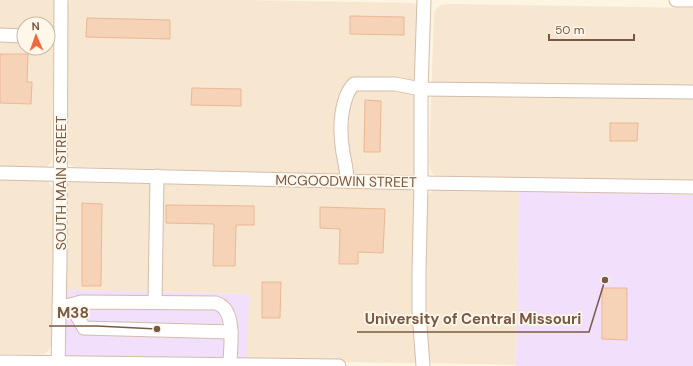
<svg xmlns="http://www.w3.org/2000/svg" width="693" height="366" font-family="'DM Sans',sans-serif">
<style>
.residential{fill:#f7e6d0;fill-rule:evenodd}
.education{fill:#f1dffb}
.building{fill:#f6d2b7;stroke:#eab896}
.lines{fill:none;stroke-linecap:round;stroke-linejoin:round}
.minor-casing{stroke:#d3bdaa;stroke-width:15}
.minor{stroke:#fff;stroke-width:13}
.labels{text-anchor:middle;stroke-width:3.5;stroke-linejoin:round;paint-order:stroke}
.street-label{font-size:14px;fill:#795946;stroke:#fff7ea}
.leader{fill:none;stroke:#795946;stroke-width:1.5}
.callout-dot{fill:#795946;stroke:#fff7ea;stroke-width:1.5}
.callout-label{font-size:15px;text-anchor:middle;font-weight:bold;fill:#795946;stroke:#fff7ea;stroke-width:3.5;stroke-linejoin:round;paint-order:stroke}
</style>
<rect width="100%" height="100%" fill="#fef4e2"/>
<g class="residential">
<path d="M0,0H54L52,159L50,164L46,167L41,168L0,167ZM24,24H48V48H24Z"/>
<polygon points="71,0 241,0 413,3 418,5 416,174 410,176 75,167 70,165 67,161 66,156 68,7 69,1"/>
<polygon points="447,4 693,8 693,183 436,176 432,173 430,169 429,162 434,13 437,8 441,5"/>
<polygon points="0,178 42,179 48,181 54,192 51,344 49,350 45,354 39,355 0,354"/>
<polygon points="71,182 410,190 414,191 416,194 413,333 417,355 417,361 413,363 247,361 248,294 65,290 66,188 68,184"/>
<polygon points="435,189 519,191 516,365 433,363 429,360 427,355 427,197 430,193"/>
</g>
<g class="education">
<polygon points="519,191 693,195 693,366 516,366"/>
<polygon points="65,290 249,294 247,366 64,366"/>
</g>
<g class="building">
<polygon points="350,16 404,17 404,35 350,34"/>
<polygon points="87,18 170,20 170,39 86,37"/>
<polygon points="0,54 28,54 27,82 32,82 31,104 0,103"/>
<polygon points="192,88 241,89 241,106 191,105"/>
<polygon points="365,100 381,101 380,152 364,152"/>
<polygon points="610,123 638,123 637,141 610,141"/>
<polygon points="82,203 102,204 101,286 82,286"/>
<polygon points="166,205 254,206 254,225 236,225 235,266 213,266 214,224 166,223"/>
<polygon points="320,207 385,209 383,253 358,252 358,264 339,264 340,229 320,228"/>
<polygon points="262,282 281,282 280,318 262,318"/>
<polygon points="602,288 627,288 627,340 602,339"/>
</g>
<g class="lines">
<g class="minor-casing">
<g id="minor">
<polyline points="676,0 693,0"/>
<polyline points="0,35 24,36"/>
<polyline points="0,173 421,183 693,187"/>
<path d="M347,181C347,171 345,163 343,153C340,135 340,114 346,97C348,92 350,88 354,84H395L421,89L693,92"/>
<polyline points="155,302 157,176"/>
<polyline points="71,305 84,328 231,332"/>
<path d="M59,306L71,305L81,302L216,303C219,304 222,306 224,308C235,320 230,350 230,365"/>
<polyline points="0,362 339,366"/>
<polyline points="58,366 60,262 61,0"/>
<polyline points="423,366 419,312 419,273 421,183 421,89 424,0"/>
</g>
</g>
<use href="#minor" class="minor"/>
</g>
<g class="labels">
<g class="street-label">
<text transform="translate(346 181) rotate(1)" y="5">MCGOODWIN STREET</text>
<text transform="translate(61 183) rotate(-90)" y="5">SOUTH MAIN STREET</text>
</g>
</g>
<path class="leader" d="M157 329L97 326H49M605 280L589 332H357"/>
<g class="callout-dot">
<circle cx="157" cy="329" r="4"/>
<circle cx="605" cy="280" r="4"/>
</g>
<g class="callout-label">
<text x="73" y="318">M38</text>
<text x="473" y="324">University of Central Missouri</text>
</g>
<g transform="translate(36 36) rotate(358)"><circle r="19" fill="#fff7ea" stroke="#c9b8a8"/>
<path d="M0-3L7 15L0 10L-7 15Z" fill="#f4693c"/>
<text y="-6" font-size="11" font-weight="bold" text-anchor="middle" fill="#795946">N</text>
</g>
<path d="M549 34v6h85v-6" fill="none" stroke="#795946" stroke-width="2"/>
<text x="555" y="34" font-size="12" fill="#795946" stroke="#fff7ea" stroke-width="3" paint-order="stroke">50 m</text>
</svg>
